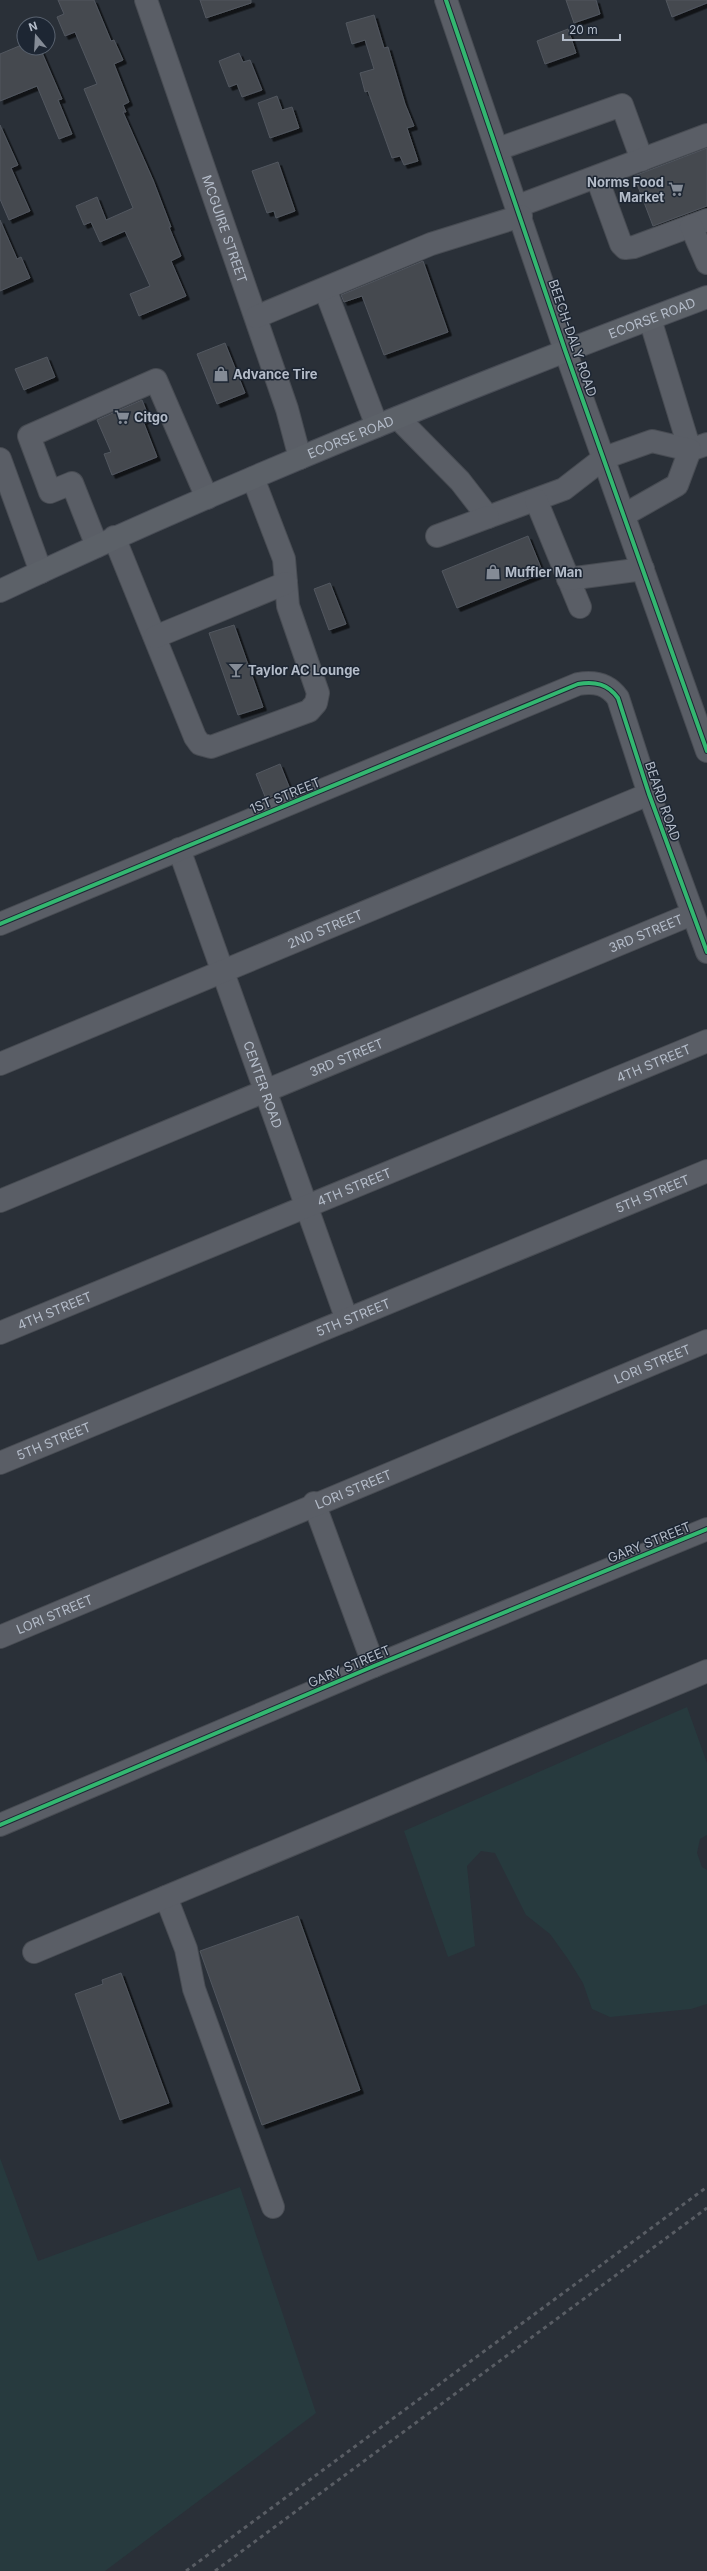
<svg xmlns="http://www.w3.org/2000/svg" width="707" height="2571" font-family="Inter,sans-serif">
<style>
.green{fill:#273a3e}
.building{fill:#444950;stroke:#52575f;filter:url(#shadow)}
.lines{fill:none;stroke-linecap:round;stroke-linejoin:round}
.minor-casing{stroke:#484c53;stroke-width:24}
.major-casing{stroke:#484c55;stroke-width:24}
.minor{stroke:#5a5e66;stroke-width:22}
.major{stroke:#5c6168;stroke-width:22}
.rail{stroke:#595d64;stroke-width:3;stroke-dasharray:4 4;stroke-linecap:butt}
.cycleway-casing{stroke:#1d2633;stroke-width:6}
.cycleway{stroke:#33b770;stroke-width:4}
.labels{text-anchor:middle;stroke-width:3;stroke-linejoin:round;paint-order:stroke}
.poi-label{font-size:13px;font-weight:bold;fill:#b4bcc9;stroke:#1d2633;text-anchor:start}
.street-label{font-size:13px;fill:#b4bcc9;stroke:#1d2633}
</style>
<defs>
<filter id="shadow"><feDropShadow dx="3.5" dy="3.5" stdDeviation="0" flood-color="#0009"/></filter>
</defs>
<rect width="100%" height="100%" fill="#2a3038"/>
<g class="green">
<polygon points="687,1707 707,1763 707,1835 700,1839 697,1853 702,1867 707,1870 707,2004 691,2009 610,2017 592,2009 583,1983 568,1959 550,1934 526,1915 495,1853 481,1851 467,1866 475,1946 448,1957 404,1831"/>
<polygon points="0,2158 38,2261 240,2187 316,2413 105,2571 0,2571"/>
</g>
<g class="building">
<polygon points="58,0 94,0 111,41 114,40 123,60 114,64 129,102 123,105 126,112 123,112 153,180 171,227 169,227 181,256 171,261 186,296 139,316 130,294 150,286 125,231 100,242 91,222 84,225 76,206 97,197 106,220 133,208 84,89 97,84 75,32 65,36 57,17 64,14"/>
<polygon points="200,0 251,0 251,3 206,18"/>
<polygon points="566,0 596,0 600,14 574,23"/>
<polygon points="666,0 707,0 707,3 672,17"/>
<polygon points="374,15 384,48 388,47 405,104 414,126 407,128 418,161 404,165 400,156 392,158 368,91 365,92 360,73 374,69 365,40 352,44 346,23"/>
<polygon points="568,29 576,53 545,64 537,41"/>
<polygon points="24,44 24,48 40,48 62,99 58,100 72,134 59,139 37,86 0,101 0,54"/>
<polygon points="239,53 243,62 250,60 262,90 242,97 237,84 229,87 219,61"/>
<polygon points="277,96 282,110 292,107 299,128 270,138 258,103"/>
<polygon points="0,125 18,165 11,168 30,211 9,220 0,199"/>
<polygon points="707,148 707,206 653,226 634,176"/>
<polygon points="278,162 295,211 276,218 274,211 267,213 252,171"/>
<polygon points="0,220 17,259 21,257 30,278 0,291"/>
<polygon points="423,261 448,332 384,355 362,296 344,302 341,295"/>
<polygon points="225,343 245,393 217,404 197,354"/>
<polygon points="47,357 55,377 24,390 15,369"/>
<polygon points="142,400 149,418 143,421 157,457 112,475 104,454 111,452 97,420"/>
<polygon points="528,536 543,573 457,608 442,571"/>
<polygon points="330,583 346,624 329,630 314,589"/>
<polygon points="234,625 263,707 238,715 209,633"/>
<polygon points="280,764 290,789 266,799 256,774"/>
<polygon points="298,1916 360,2090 262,2125 200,1951"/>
<polygon points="121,1973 169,2103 120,2120 75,1994 103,1984 102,1980"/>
</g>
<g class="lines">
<g class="minor-casing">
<g id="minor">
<path id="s1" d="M146,0L287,409L300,458"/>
<polyline points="446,0 565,350 707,751"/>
<polyline points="498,149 622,105 642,160"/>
<polyline points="597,178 621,244 625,248 634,247 707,220"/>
<polyline points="518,206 707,135"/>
<polyline points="691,226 707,263"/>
<polyline points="325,289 377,426"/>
<polyline points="256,317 431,244 521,216"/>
<polyline points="650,319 690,450 707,444"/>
<polyline points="398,418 460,481 488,517 564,489 604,458 652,441 690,450 677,485 624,515"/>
<polyline points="0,459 41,572"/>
<polyline points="536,500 580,607"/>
<polyline points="437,536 488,517"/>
<polyline points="114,537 195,737 200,744 211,747 309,711 316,703 318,693 288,606 284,559 253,478"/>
<polyline points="97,546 72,483 50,492 29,436 156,380 207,498"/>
<polyline points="568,579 643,569"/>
<polyline points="155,637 286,583"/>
<path id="s2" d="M179,849L347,1320"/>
<path d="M0,924L578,684C595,681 608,684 618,698L649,794L707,952"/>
<path id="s3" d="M0,1064L649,794"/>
<path id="s4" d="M0,1201L692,914"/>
<path id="s5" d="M0,1333L707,1041"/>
<path id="s6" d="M0,1463L707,1171"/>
<polyline points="314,1503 374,1666"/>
<path id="s7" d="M0,1637L707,1341"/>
<polyline points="0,1825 374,1666 707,1529"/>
<polyline points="166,1897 186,1949 194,1989 273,2207"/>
<polyline points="34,1952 707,1671"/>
</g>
</g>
<g class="major-casing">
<g id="major">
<path id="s8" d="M0,591C231,482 468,387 707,297"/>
</g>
</g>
<use href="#minor" class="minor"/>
<use href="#major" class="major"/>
<g class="rail">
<polyline points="186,2571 707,2187"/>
<polyline points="215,2571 707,2208"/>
</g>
<g class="cycleway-casing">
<g id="cycleway">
<polyline points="446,0 565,350 707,751"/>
<path d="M0,924L578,684C595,681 608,684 618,698L649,794L707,952"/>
<polyline points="0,1825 374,1666 707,1529"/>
</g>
</g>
<use href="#cycleway" class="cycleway"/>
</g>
<defs>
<g id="supermarket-bare" transform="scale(1.2)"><path d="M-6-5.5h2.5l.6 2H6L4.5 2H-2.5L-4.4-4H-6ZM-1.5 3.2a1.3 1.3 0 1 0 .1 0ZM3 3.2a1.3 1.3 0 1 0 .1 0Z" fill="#848b96" stroke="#1d2633" stroke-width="2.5" paint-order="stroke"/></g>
<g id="shop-bare" transform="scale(1.2)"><path d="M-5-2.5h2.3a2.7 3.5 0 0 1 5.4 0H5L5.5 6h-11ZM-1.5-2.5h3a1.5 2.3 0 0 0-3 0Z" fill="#848b96" stroke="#1d2633" stroke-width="2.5" paint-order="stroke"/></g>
<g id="bar-bare" transform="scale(1.2)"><path d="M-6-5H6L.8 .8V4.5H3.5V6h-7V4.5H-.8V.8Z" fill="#848b96" stroke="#1d2633" stroke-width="2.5" paint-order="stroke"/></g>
</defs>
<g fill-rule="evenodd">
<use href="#supermarket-bare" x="676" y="189"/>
<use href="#shop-bare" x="221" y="374"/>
<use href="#supermarket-bare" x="122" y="417"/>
<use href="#shop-bare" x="493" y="572"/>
<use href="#bar-bare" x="236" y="670"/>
</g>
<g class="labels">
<g class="poi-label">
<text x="664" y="187" text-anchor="end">Norms Food<tspan x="664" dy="15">Market</tspan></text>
<text x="233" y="379">Advance Tire</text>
<text x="134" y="422">Citgo</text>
<text x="505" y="577">Muffler Man</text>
<text x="248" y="675">Taylor AC Lounge</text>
</g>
<g class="street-label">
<text dy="5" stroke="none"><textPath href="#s1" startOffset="242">MCGUIRE STREET</textPath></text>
<text dy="5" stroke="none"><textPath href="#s8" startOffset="707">ECORSE ROAD</textPath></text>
<text transform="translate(573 338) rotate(71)" y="5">BEECH-DALY ROAD</text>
<text dy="5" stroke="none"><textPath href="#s8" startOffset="383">ECORSE ROAD</textPath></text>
<text transform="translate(285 795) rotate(-22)" y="5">1ST STREET</text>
<text transform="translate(663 801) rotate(71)" y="5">BEARD ROAD</text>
<text dy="5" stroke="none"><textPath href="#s3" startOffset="352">2ND STREET</textPath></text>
<text dy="5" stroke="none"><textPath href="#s4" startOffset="699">3RD STREET</textPath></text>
<text dy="5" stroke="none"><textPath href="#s4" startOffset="375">3RD STREET</textPath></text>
<text dy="5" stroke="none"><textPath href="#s5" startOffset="707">4TH STREET</textPath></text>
<text dy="5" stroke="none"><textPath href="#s2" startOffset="250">CENTER ROAD</textPath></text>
<text dy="5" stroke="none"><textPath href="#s5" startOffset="383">4TH STREET</textPath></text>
<text dy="5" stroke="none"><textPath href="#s6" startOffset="706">5TH STREET</textPath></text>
<text dy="5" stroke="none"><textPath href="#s5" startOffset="59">4TH STREET</textPath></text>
<text dy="5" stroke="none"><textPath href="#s6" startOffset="382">5TH STREET</textPath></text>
<text dy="5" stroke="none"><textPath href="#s7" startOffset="707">LORI STREET</textPath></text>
<text dy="5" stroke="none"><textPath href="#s6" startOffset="58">5TH STREET</textPath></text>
<text dy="5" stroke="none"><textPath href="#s7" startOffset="383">LORI STREET</textPath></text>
<text transform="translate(649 1542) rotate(-22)" y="5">GARY STREET</text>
<text dy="5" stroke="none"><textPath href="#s7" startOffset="59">LORI STREET</textPath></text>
<text transform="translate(349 1666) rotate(-23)" y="5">GARY STREET</text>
</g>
</g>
<g transform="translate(36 36) rotate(342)"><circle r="19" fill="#1d2633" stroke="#59626f"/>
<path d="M0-3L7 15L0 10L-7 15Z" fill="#848b96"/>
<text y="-6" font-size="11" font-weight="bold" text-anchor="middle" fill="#b4bcc9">N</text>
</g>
<path d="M563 34v6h57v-6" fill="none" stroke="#b4bcc9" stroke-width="2"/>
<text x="569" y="34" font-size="12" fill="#b4bcc9" stroke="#1d2633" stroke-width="3" paint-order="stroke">20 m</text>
</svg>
